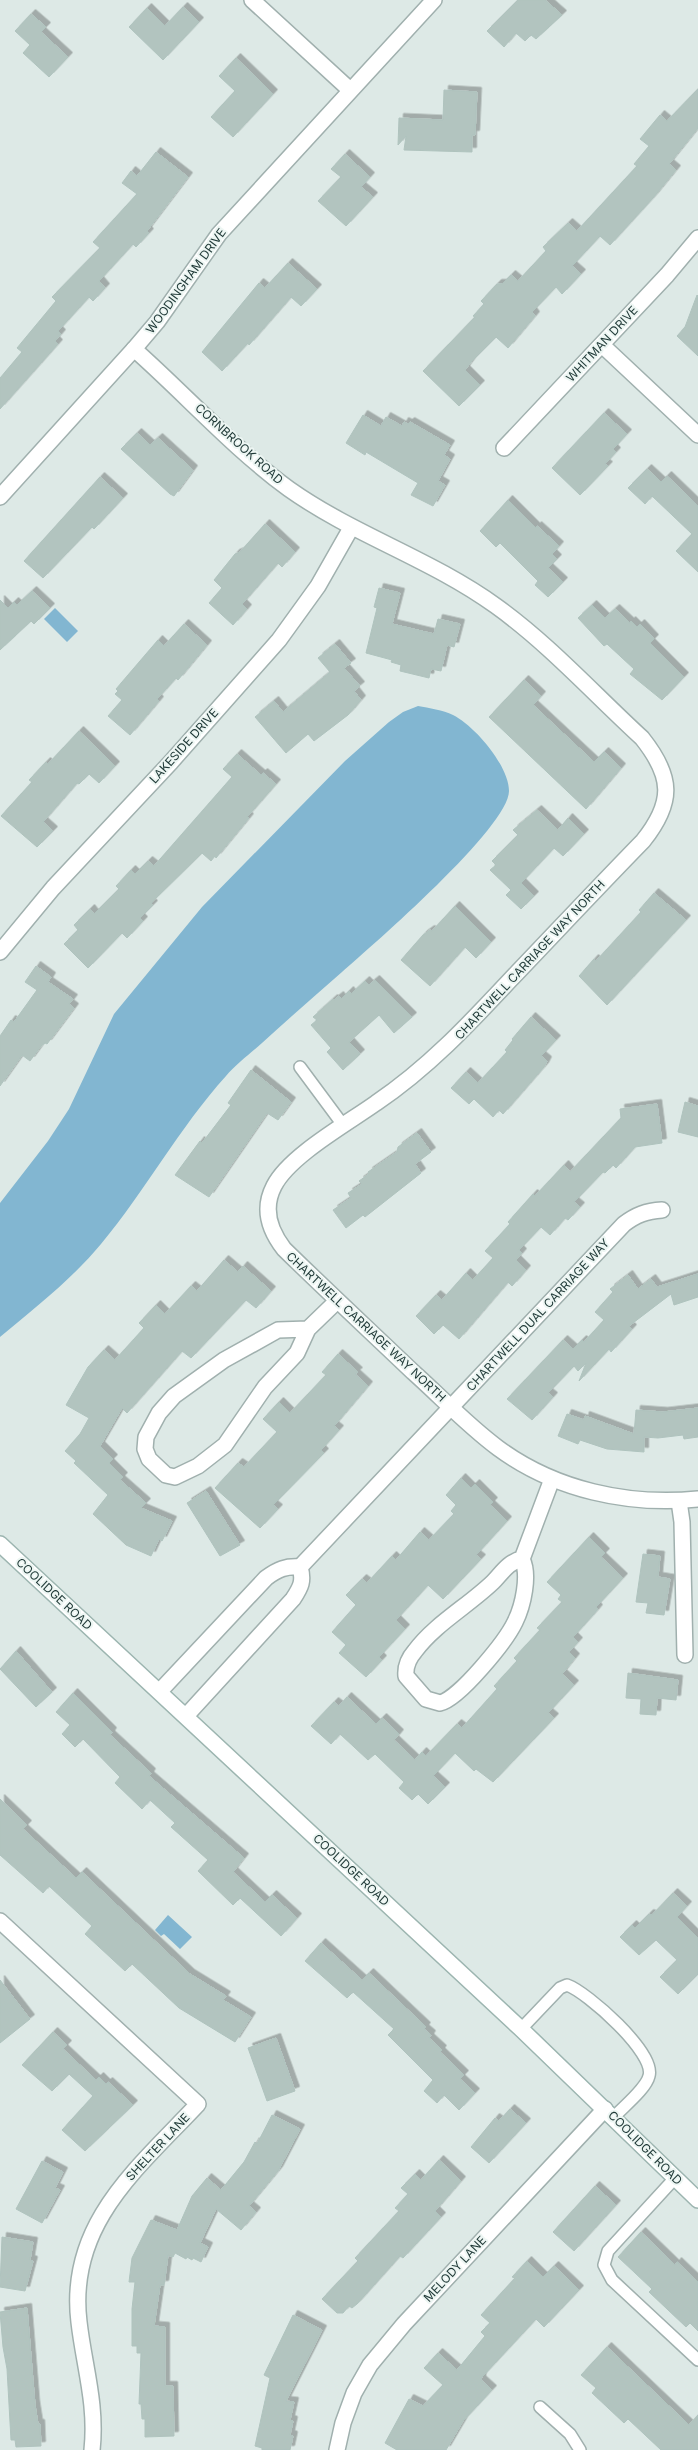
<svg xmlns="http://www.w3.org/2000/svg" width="698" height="2450" font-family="Inter,sans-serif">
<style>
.water{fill:#82b6d1}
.building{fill:#b2c4bf;stroke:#afc3be;filter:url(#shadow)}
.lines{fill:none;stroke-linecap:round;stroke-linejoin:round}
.lane-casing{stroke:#a0b0ae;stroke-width:14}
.street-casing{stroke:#a0b0ae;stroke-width:18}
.secondary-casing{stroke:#9cb5b0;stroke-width:18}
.lane{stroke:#fff;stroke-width:11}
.street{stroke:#fff;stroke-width:15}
.secondary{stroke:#fff;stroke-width:15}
.labels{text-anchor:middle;stroke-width:4;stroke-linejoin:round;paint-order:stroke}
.street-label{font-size:12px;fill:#1e3836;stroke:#edf6f3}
</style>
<defs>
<filter id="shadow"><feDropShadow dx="4.5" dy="-4.5" stdDeviation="0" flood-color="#0004"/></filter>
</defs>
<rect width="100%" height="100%" fill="#dde9e6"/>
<g class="water">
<polygon points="55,608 78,631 67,642 44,619"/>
<path d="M418,706C429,708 443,710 453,715C475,726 509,766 509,791C509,827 373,945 342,972C315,996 288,1019 262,1043C250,1054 236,1064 226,1076C179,1128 146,1190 101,1244C71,1280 36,1307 0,1337V1203L48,1141L69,1109L114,1014L202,907L345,761L389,722L403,712Z"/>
<polygon points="168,1915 192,1937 180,1949 164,1934 161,1936 155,1930"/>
</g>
<g class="building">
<polygon points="518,0 545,0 562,15 536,39 531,35 525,41 516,33 504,47 487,31"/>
<polygon points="183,7 199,22 163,60 129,27 147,8 165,26"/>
<polygon points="31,14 46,27 41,32 68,57 49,77 23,53 30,45 15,31"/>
<polygon points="236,58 273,94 233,137 211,117 235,91 219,76"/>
<polygon points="698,89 698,128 669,164 676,170 653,198 610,245 600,236 572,266 581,274 562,294 556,287 532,312 535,316 508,348 496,337 471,362 465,370 480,385 459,406 423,371 475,317 473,316 484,304 481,301 497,284 502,284 511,275 518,281 546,251 543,247 568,223 577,231 637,166 634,164 649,146 640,139 660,115 667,121"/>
<polygon points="444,90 477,92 475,135 472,135 472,152 404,150 406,136 398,145 399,118 443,120"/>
<polygon points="156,152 188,177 147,231 149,233 136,247 133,244 99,281 105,288 93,301 89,297 58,331 61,334 55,341 58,344 0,409 0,378 22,352 17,348 56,301 52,297 100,248 93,242 137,194 122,183 131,171 137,176"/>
<polygon points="345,154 370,177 361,187 373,197 346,226 318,201 341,177 331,169"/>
<polygon points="288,263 317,289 301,306 291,297 249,345 248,343 222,371 202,352 259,283 265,288"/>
<polygon points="697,295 698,296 698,356 677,336 685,327"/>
<polygon points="604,413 627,434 613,449 616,452 605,464 608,466 580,495 552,468"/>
<polygon points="363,415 381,426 386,417 402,426 404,422 408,424 410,422 450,445 444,455 450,459 438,481 445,485 433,506 411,495 418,483 366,452 365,455 346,443"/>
<polygon points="137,433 150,445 158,438 193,470 174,496 170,494 121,449"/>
<polygon points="647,469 661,482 667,476 698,506 698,572 676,551 692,534 652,496 645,504 628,488"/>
<polygon points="100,477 123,498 94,529 92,527 43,578 24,561"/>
<polygon points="508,500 536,528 537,526 559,546 552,554 557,559 548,568 563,582 548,597 535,585 538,581 500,543 496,547 480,531"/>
<polygon points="265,524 295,552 282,567 278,563 242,604 247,609 233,625 209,603 222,588 214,580 235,554 240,552"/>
<polygon points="379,588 400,593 392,624 434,634 438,619 460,624 454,647 447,645 441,671 431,669 429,678 400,671 401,665 391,662 392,660 366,653 377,608 374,607"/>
<polygon points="32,591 50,608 34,624 31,621 0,650 0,600 8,608 14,602 17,605"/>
<polygon points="592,605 605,618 615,609 630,623 631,621 637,627 640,624 654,639 650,643 684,677 662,700 630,674 634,669 607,644 604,646 578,618"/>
<polygon points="184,624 207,645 178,680 176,678 157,699 159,701 130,735 108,716 122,700 115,694 118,691 116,689 158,640 164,646"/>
<polygon points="335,644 351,663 344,668 360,686 354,691 361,700 348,715 314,741 308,734 286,753 255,717 274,701 283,712 330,672 318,658"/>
<polygon points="524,680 541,696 533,705 594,762 604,752 621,768 586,809 489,717"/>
<polygon points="79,731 115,766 99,783 89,774 79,784 77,783 43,822 53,831 37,847 1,816 32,782 29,780 46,762 48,764"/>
<polygon points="237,754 261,775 263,773 276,784 247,817 249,818 216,858 215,856 211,861 202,853 151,903 153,905 140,918 143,921 127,938 122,933 88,968 64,944 78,930 74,925 90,909 94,914 119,889 116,886 131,870 135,874 148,861 154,866 232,777 223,769"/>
<polygon points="537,810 558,830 568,818 584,834 563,856 554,848 521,883 534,896 521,909 506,895 511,890 490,870 496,865 492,861 518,835 513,830"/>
<polygon points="654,893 686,920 607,1005 579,976 594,959 596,961 641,912 639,910"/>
<polygon points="455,906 491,942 476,958 465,947 430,986 401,960 423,935 430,930 432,931"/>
<polygon points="36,966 51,977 48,982 73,999 69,1004 74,1008 47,1044 45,1043 41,1046 30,1061 22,1055 0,1086 0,1036 11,1020 14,1022 37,990 25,982"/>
<polygon points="375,980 412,1017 394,1033 379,1015 349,1042 360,1054 343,1070 327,1052 331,1048 311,1025 317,1020 313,1017 333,999 334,1000 339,996 341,999 349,991 351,994 365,981 369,985"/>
<polygon points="531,1017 556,1040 541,1056 547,1061 544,1067 503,1114 499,1110 493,1117 474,1099 469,1104 451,1088 466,1072 478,1083 507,1052 505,1050 513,1040 512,1039"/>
<polygon points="251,1070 291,1102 278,1120 267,1113 209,1197 175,1175 200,1141 202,1143 231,1105 228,1103"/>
<polygon points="685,1102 698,1106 698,1137 678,1132"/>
<polygon points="657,1104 662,1143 635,1147 616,1168 613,1165 605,1173 603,1172 574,1202 580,1207 568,1220 565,1218 550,1235 541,1227 519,1250 522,1253 516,1260 526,1270 512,1286 508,1282 459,1339 443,1325 434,1334 416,1316 436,1295 442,1300 466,1273 473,1280 493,1258 485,1251 510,1224 508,1222 533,1194 535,1196 564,1165 570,1172 621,1118 620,1109"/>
<polygon points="417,1133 431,1152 415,1164 421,1173 365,1217 363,1215 346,1228 333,1210 351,1198 348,1193 362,1184 359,1181 369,1174 368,1172 397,1152 398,1147"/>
<polygon points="224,1260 238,1272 243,1266 271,1291 256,1308 246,1300 191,1358 182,1351 127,1413 122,1408 100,1446 113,1459 109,1463 123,1477 120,1480 146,1503 141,1508 172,1521 162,1541 159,1539 151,1556 126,1545 93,1514 108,1495 74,1463 76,1461 65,1451 80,1434 89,1418 66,1405 88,1367 104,1350 115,1360 144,1328 139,1323 156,1305 165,1314 191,1286 197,1291"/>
<polygon points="698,1274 698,1297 674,1305 671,1294 629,1326 632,1329 611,1352 609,1349 579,1381 586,1363 578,1371 574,1366 548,1393 553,1397 532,1420 507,1399 563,1340 573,1349 582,1340 584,1342 604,1320 595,1312 613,1292 610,1289 628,1275 638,1289 651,1279 657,1287"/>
<polygon points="338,1354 358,1372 355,1374 368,1386 334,1426 339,1430 321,1450 324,1453 273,1505 278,1509 260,1528 215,1488 238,1463 244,1467 277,1432 263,1419 279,1402 290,1413 326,1375 322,1372"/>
<polygon points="698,1408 698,1437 684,1439 683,1435 658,1438 644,1437 644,1452 607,1449 580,1440 578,1444 558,1436 567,1414 584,1420 585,1416 634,1434 636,1410 663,1412"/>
<polygon points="461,1478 471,1488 475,1484 493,1502 490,1505 507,1521 476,1555 481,1559 443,1599 428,1585 396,1620 405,1629 379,1657 382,1660 366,1677 339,1653 346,1645 332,1632 356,1605 346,1595 362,1579 367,1583 392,1556 396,1560 420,1532 429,1540 454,1514 451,1511 456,1505 446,1495"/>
<polygon points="206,1491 240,1545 220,1556 187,1503"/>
<polygon points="589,1537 605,1553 601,1557 623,1578 596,1607 598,1609 593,1615 573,1637 578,1642 569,1652 575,1658 562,1674 574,1685 548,1713 554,1718 493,1782 476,1769 474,1771 455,1753 433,1776 445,1787 428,1804 418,1794 412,1800 399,1788 404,1782 375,1754 368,1760 340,1734 331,1744 311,1726 334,1702 339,1706 347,1697 376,1724 382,1718 399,1734 394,1740 415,1760 422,1752 426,1756 457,1724 462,1728 497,1689 494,1686 517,1661 514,1658 540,1630 537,1628 562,1602 558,1599 561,1595 547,1582"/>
<polygon points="643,1554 660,1556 658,1577 670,1579 664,1615 646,1613 648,1603 636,1602"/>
<polygon points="16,1651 52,1692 36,1707 0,1669"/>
<polygon points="628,1673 678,1680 676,1700 657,1698 656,1715 640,1714 641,1699 626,1698"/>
<polygon points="73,1693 112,1732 110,1735 151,1773 149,1776 244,1858 233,1872 265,1902 272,1895 297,1918 281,1936 240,1898 233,1905 198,1871 208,1860 171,1827 175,1823 150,1800 142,1809 115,1783 120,1777 83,1739 75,1747 62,1734 70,1725 56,1712"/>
<polygon points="0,1799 27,1825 23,1829 76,1878 82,1872 190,1974 226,1996 223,2000 251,2017 235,2042 179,2008 132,1964 125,1971 85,1934 92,1926 49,1886 43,1893 0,1855"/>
<polygon points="673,1893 687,1906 677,1917 698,1938 698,1974 678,1994 660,1977 677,1960 656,1940 639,1955 620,1937 632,1925 635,1928 649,1914 652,1915"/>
<polygon points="321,1943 362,1980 369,1973 426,2027 424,2029 431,2035 429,2038 442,2050 440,2052 464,2075 460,2079 475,2093 459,2110 444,2095 437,2103 424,2091 433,2080 388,2035 394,2029 353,1992 347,1998 305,1961"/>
<polygon points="0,1980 30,2019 0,2043"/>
<polygon points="53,2032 67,2045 63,2049 96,2080 99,2077 106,2084 108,2082 133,2105 85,2151 62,2130 93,2096 69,2074 52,2091 22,2065"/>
<polygon points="276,2038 295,2091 267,2101 248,2048"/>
<polygon points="510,2109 526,2123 489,2163 471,2147 495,2118 499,2121"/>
<polygon points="272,2115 300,2129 278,2171 249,2206 256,2212 241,2230 216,2209 200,2243 208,2247 201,2262 193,2258 192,2260 187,2257 186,2259 175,2253 173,2257 168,2255 164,2285 160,2285 154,2326 165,2327 165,2386 173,2386 174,2436 145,2437 145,2419 142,2419 141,2404 139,2404 141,2353 137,2353 137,2346 132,2346 132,2309 135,2282 129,2282 132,2258 151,2220 177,2230 192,2196 207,2178 221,2190 244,2162 255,2142 257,2144"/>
<polygon points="439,2160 461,2181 435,2211 441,2217 403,2258 400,2256 357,2304 352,2308 349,2306 343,2313 337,2313 322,2299 358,2261 355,2258 399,2211 395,2208 408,2194 401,2188 415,2174 421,2180"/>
<polygon points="42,2161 63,2172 55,2188 60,2190 42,2223 16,2209"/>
<polygon points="595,2186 616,2205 574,2251 553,2232"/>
<polygon points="641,2232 675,2265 677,2262 698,2282 698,2331 690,2323 686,2327 649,2292 652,2289 618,2257"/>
<polygon points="2,2237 33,2242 30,2260 33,2261 25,2291 0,2287"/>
<polygon points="527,2261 543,2277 554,2266 579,2290 544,2327 536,2319 482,2377 481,2380 492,2390 463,2421 446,2450 397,2450 385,2443 409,2399 423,2406 443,2385 424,2368 438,2353 457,2370 485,2336 481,2332 490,2323 481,2315 515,2278 512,2277"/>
<polygon points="27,2308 35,2405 38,2424 40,2424 41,2446 16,2447 15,2440 11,2440 7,2369 3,2347 0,2312"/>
<polygon points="293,2315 322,2330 286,2401 294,2402 290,2420 293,2421 290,2435 293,2436 290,2450 262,2450 262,2448 255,2446 270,2378 264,2375"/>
<polygon points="607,2347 689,2425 698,2415 698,2450 661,2450 628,2419 624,2423 592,2393 596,2388 581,2375"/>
</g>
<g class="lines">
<g class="lane-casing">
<g id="lane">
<polyline points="300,1067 343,1125"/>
<path d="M521,2029L560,1988L567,1985C587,1992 656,2053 649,2076C646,2089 623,2107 614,2117"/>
<polyline points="675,2178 608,2251 604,2265 612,2280 698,2360"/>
<polyline points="540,2407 570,2434 580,2450"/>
</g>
</g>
<g class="street-casing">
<g id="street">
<polyline points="252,0 350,90"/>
<polyline points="602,345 698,435"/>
<path d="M134,349C186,395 233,448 289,489C354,535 431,559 496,606C549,644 594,694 642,738C673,777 674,802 643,841C599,886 556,932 512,978C469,1024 428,1068 376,1103C348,1123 289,1156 274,1186C262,1209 270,1231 284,1249C327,1291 370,1331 413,1372C441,1397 467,1425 498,1448C555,1490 628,1506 698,1499"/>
<polyline points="504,448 667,275 698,238"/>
<polyline points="0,497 134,349 157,322 219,234 434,0"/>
<polyline points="0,952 53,888 171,762 279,640 318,586 351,528"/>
<polyline points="308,1329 278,1330 224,1360 174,1396 159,1413 146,1437 145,1449 149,1459 166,1475 175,1477 198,1466 225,1445 265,1387 297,1353 308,1329 337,1301"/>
<polyline points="679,1501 682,1522 685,1655"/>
<path d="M522,1559C509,1561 501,1574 493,1582C468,1606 435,1624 415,1651C408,1659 405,1666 406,1676L426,1699L440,1703C459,1699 506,1641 515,1622C523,1606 530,1575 522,1559L552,1479"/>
<path d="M300,1567L624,1224C636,1215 646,1211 662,1210"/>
<path d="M160,1691L266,1578C278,1569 286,1566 300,1567C304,1581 301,1587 293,1599L186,1716"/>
<path d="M0,1921L198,2104C138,2168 67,2224 79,2322C84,2366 97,2404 92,2450"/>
<polyline points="337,2450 343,2423 354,2393 370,2365 404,2324 605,2109"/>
</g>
</g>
<g class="secondary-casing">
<polyline id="secondary" points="0,1544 521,2029 698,2200"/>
</g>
<use href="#lane" class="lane"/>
<use href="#street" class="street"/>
<use href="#secondary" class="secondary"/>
</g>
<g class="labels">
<g class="street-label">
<text transform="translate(186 281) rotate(-54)" y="4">WOODINGHAM DRIVE</text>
<text transform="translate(602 344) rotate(-47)" y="4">WHITMAN DRIVE</text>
<text transform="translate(239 444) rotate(42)" y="4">CORNBROOK ROAD</text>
<text transform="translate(184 746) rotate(-48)" y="4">LAKESIDE DRIVE</text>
<text transform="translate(530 960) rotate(-47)" y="4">CHARTWELL CARRIAGE WAY NORTH</text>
<text transform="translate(538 1315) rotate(-47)" y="4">CHARTWELL DUAL CARRIAGE WAY</text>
<text transform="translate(366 1327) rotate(43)" y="4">CHARTWELL CARRIAGE WAY NORTH</text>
<text transform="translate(54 1594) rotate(43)" y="4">COOLIDGE ROAD</text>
<text transform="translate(351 1870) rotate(43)" y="4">COOLIDGE ROAD</text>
<text transform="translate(158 2147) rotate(-47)" y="4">SHELTER LANE</text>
<text transform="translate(645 2148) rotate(45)" y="4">COOLIDGE ROAD</text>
<text transform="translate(455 2269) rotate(-47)" y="4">MELODY LANE</text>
</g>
</g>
</svg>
